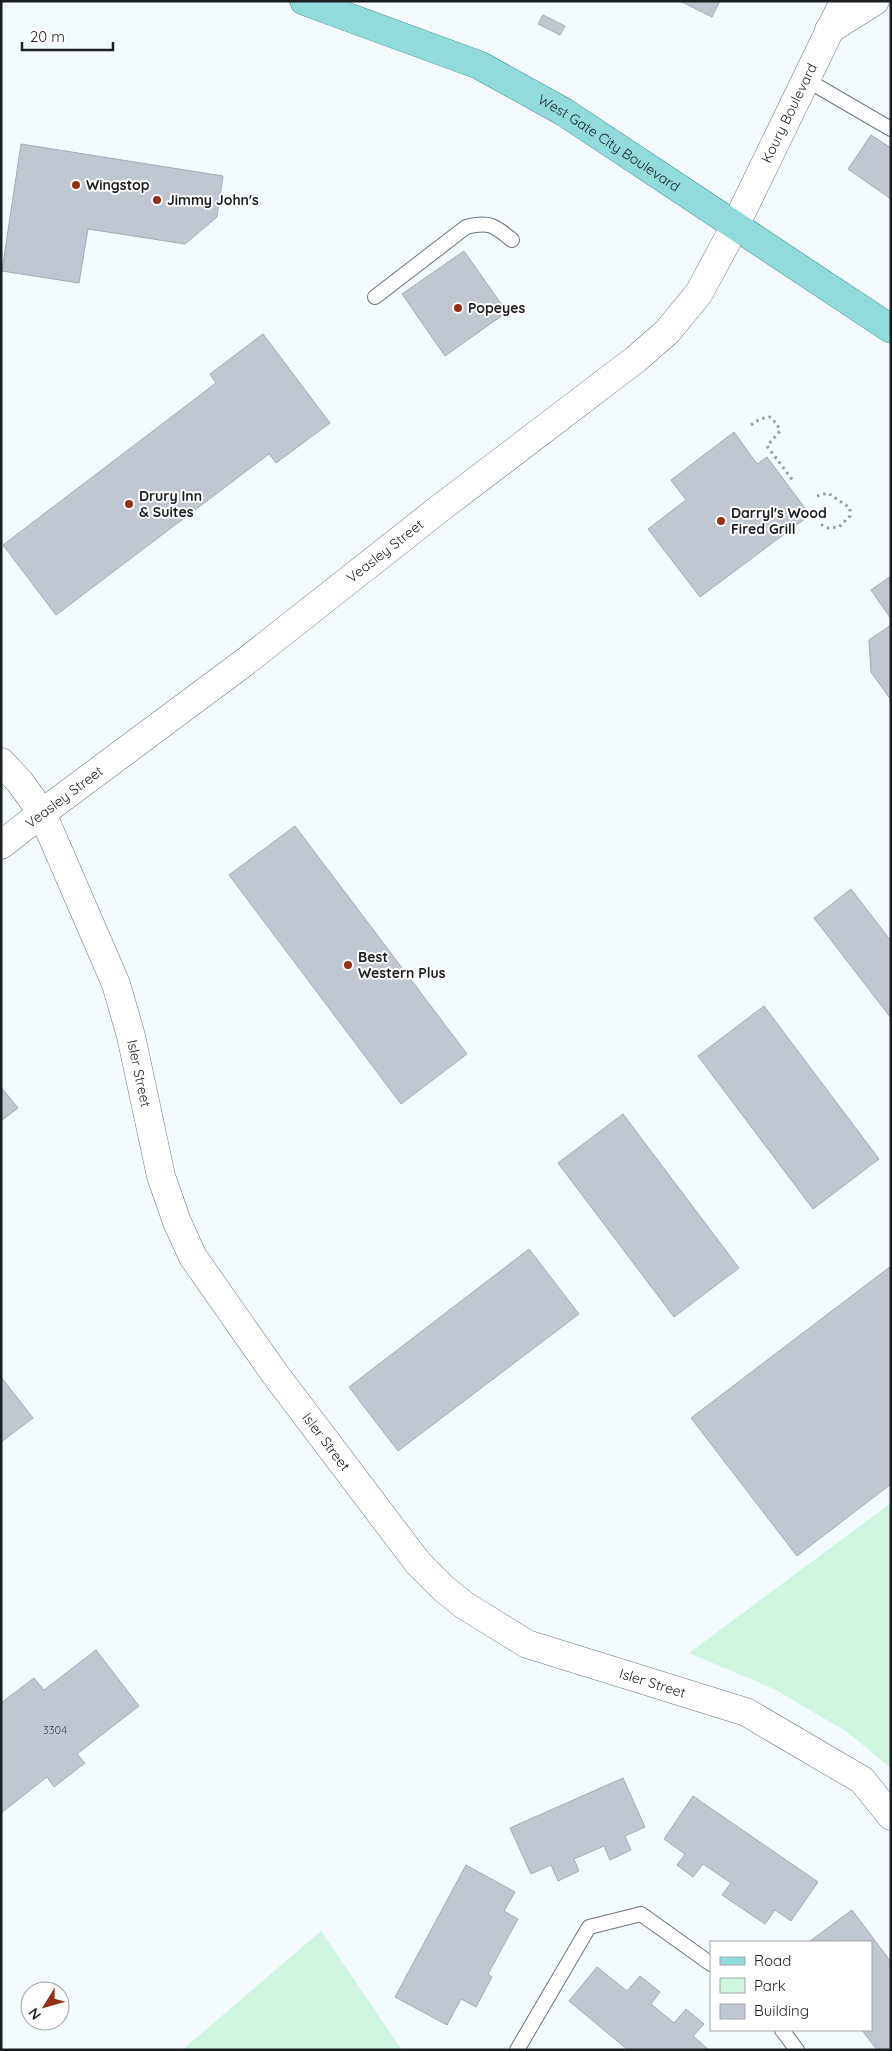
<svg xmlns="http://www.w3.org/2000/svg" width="892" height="2051" font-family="Quicksand,sans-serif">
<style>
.green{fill:#cff5e0}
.building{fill:#c1c7d1;stroke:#a5abb4}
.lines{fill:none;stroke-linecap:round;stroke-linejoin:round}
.service-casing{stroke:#6b767b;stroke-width:16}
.minor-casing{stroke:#6b767b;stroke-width:29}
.tertiary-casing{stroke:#6b767b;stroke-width:29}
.primary-casing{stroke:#398a8a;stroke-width:29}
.path{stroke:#989da1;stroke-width:3;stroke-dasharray:2.5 4;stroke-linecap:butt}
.service{stroke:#fff;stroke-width:14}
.minor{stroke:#fff;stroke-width:28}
.tertiary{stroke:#fff;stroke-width:28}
.primary{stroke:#92dbdb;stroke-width:28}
.poi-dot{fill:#972f16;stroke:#fff;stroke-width:2}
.labels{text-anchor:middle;stroke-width:4;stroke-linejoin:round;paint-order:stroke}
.number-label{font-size:11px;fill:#44494d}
.street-label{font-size:14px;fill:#1b1f21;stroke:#fff}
.poi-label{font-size:14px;font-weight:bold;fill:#1b1f21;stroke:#fff;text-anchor:start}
</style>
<rect width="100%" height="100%" fill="#f4fbff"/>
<g class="green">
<polygon points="891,1503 891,1768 847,1732 774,1689 689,1653"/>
<polygon points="321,1931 402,2050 182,2050"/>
</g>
<g class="building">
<polygon points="680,1 720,1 712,17"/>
<polygon points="543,15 565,26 560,35 538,24"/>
<polygon points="871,135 891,148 891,199 848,169"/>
<polygon points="21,144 223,176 217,217 185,244 88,229 79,283 2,271"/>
<polygon points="464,251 507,312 445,356 402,294"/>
<polygon points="263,334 330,423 276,463 269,454 56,615 3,545 216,383 210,374"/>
<polygon points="734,432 757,464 767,457 810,515 700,597 648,529 686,500 671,480"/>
<polygon points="891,576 891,619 871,590"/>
<polygon points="891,625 891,700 871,672 869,640"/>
<polygon points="295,826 467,1054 401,1104 229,875"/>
<polygon points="851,889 891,941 891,1018 814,918"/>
<polygon points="764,1006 879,1159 813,1209 698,1056"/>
<polygon points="1,1087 18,1108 1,1121"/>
<polygon points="623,1114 739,1268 674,1317 558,1163"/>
<polygon points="529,1249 579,1314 398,1451 349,1387"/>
<polygon points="891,1266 891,1484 797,1556 691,1418"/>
<polygon points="1,1377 33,1418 1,1442"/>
<polygon points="96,1650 139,1706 77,1754 85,1763 54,1787 47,1777 1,1813 1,1703 34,1678 44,1690"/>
<polygon points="623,1778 645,1827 625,1836 631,1850 610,1860 604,1846 574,1859 579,1871 558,1881 551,1865 531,1874 510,1828"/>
<polygon points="693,1796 818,1882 791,1921 775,1910 765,1924 722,1895 731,1883 703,1864 693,1877 677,1865 685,1854 664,1839"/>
<polygon points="466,1865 515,1892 504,1911 518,1919 488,1974 492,1977 476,2007 461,1999 447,2025 395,1997"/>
<polygon points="852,1910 891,1962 891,2050 877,2050 862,2030 871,2030 871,1942 810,1941"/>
<polygon points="597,1967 627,1991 640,1976 660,1992 651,2004 674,2023 686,2009 704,2024 693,2036 709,2050 628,2050 569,2001"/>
</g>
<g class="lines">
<g class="service-casing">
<g id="service">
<polyline points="805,79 891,129"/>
<path d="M375,297L466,227C489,221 494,225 512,240"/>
<polyline points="782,2030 797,2050"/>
<polyline points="517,2050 589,1927 641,1914 711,1964"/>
</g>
</g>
<g class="minor-casing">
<g id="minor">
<polyline points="829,30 875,1"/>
<polyline points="1,762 20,782 42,813 1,845"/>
</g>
</g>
<g class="tertiary-casing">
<g id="tertiary">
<path id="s1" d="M844,1L735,226L699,293L667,332L636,359L439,509L245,662L42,813L116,984L131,1036L161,1176L177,1222L193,1257L275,1374L418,1563L443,1588L464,1605L527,1644L746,1712L862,1780L891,1816"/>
</g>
</g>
<g class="primary-casing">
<g id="primary">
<path id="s2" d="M304,1L479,65L564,112L891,329"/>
</g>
</g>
<g class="path">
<polyline points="751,425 760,419 770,417 777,424 780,431 767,446 794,482"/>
<polyline points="817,496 828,493 850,508 850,516 839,527 828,528 818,523"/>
</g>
<use href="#service" class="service"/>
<use href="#minor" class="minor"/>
<use href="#tertiary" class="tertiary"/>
<use href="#primary" class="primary"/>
</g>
<g class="poi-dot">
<circle cx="76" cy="185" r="5"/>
<circle cx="157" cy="200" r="5"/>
<circle cx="458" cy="308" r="5"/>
<circle cx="129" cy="504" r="5"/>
<circle cx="721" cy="521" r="5"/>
<circle cx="348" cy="965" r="5"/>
</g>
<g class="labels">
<g class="number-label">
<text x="55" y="1734">3304</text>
</g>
<g class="street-label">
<text transform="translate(789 113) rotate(-64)" y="5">Koury Boulevard</text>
<text dy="5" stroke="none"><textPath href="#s2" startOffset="338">West Gate City Boulevard</textPath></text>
<text transform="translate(385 551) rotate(-38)" y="5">Veasley Street</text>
<text transform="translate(64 797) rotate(-37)" y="5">Veasley Street</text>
<text dy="5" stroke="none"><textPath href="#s1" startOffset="1444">Isler Street</textPath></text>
<text dy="5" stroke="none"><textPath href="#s1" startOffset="1864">Isler Street</textPath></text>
<text dy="5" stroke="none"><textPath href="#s1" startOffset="2284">Isler Street</textPath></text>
</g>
<g class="poi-label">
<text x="86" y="190">Wingstop</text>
<text x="167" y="205">Jimmy John's</text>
<text x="468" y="313">Popeyes</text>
<text x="139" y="501">Drury Inn<tspan x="139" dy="16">&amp; Suites</tspan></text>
<text x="731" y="518">Darryl's Wood<tspan x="731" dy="16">Fired Grill</tspan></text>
<text x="358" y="962">Best<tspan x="358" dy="16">Western Plus</tspan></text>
</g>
</g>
<rect width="892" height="2051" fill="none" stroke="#1b1f21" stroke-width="5"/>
<rect x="710" y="1941" width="162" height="90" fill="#ffffff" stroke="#a4a5a6"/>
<rect x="720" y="1957" width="25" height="8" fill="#92dbdb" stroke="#a4a5a6"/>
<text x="754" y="1966" font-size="15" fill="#1b1f21">Road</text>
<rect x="720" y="1978" width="25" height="15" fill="#cff5e0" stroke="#a4a5a6"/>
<text x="754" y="1991" font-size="15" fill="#1b1f21">Park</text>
<rect x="720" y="2004" width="25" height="15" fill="#c1c7d1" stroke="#a4a5a6"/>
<text x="754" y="2016" font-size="15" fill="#1b1f21">Building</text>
<g transform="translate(45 2006) rotate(233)"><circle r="24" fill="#ffffff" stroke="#a4a5a6"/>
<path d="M0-4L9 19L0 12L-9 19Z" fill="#972f16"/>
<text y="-8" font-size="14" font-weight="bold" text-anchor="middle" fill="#1b1f21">N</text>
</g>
<path d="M22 42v8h91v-8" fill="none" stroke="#1b1f21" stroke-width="2.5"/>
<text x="30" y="42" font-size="15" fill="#1b1f21" stroke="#ffffff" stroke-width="4" paint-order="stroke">20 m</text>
</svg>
